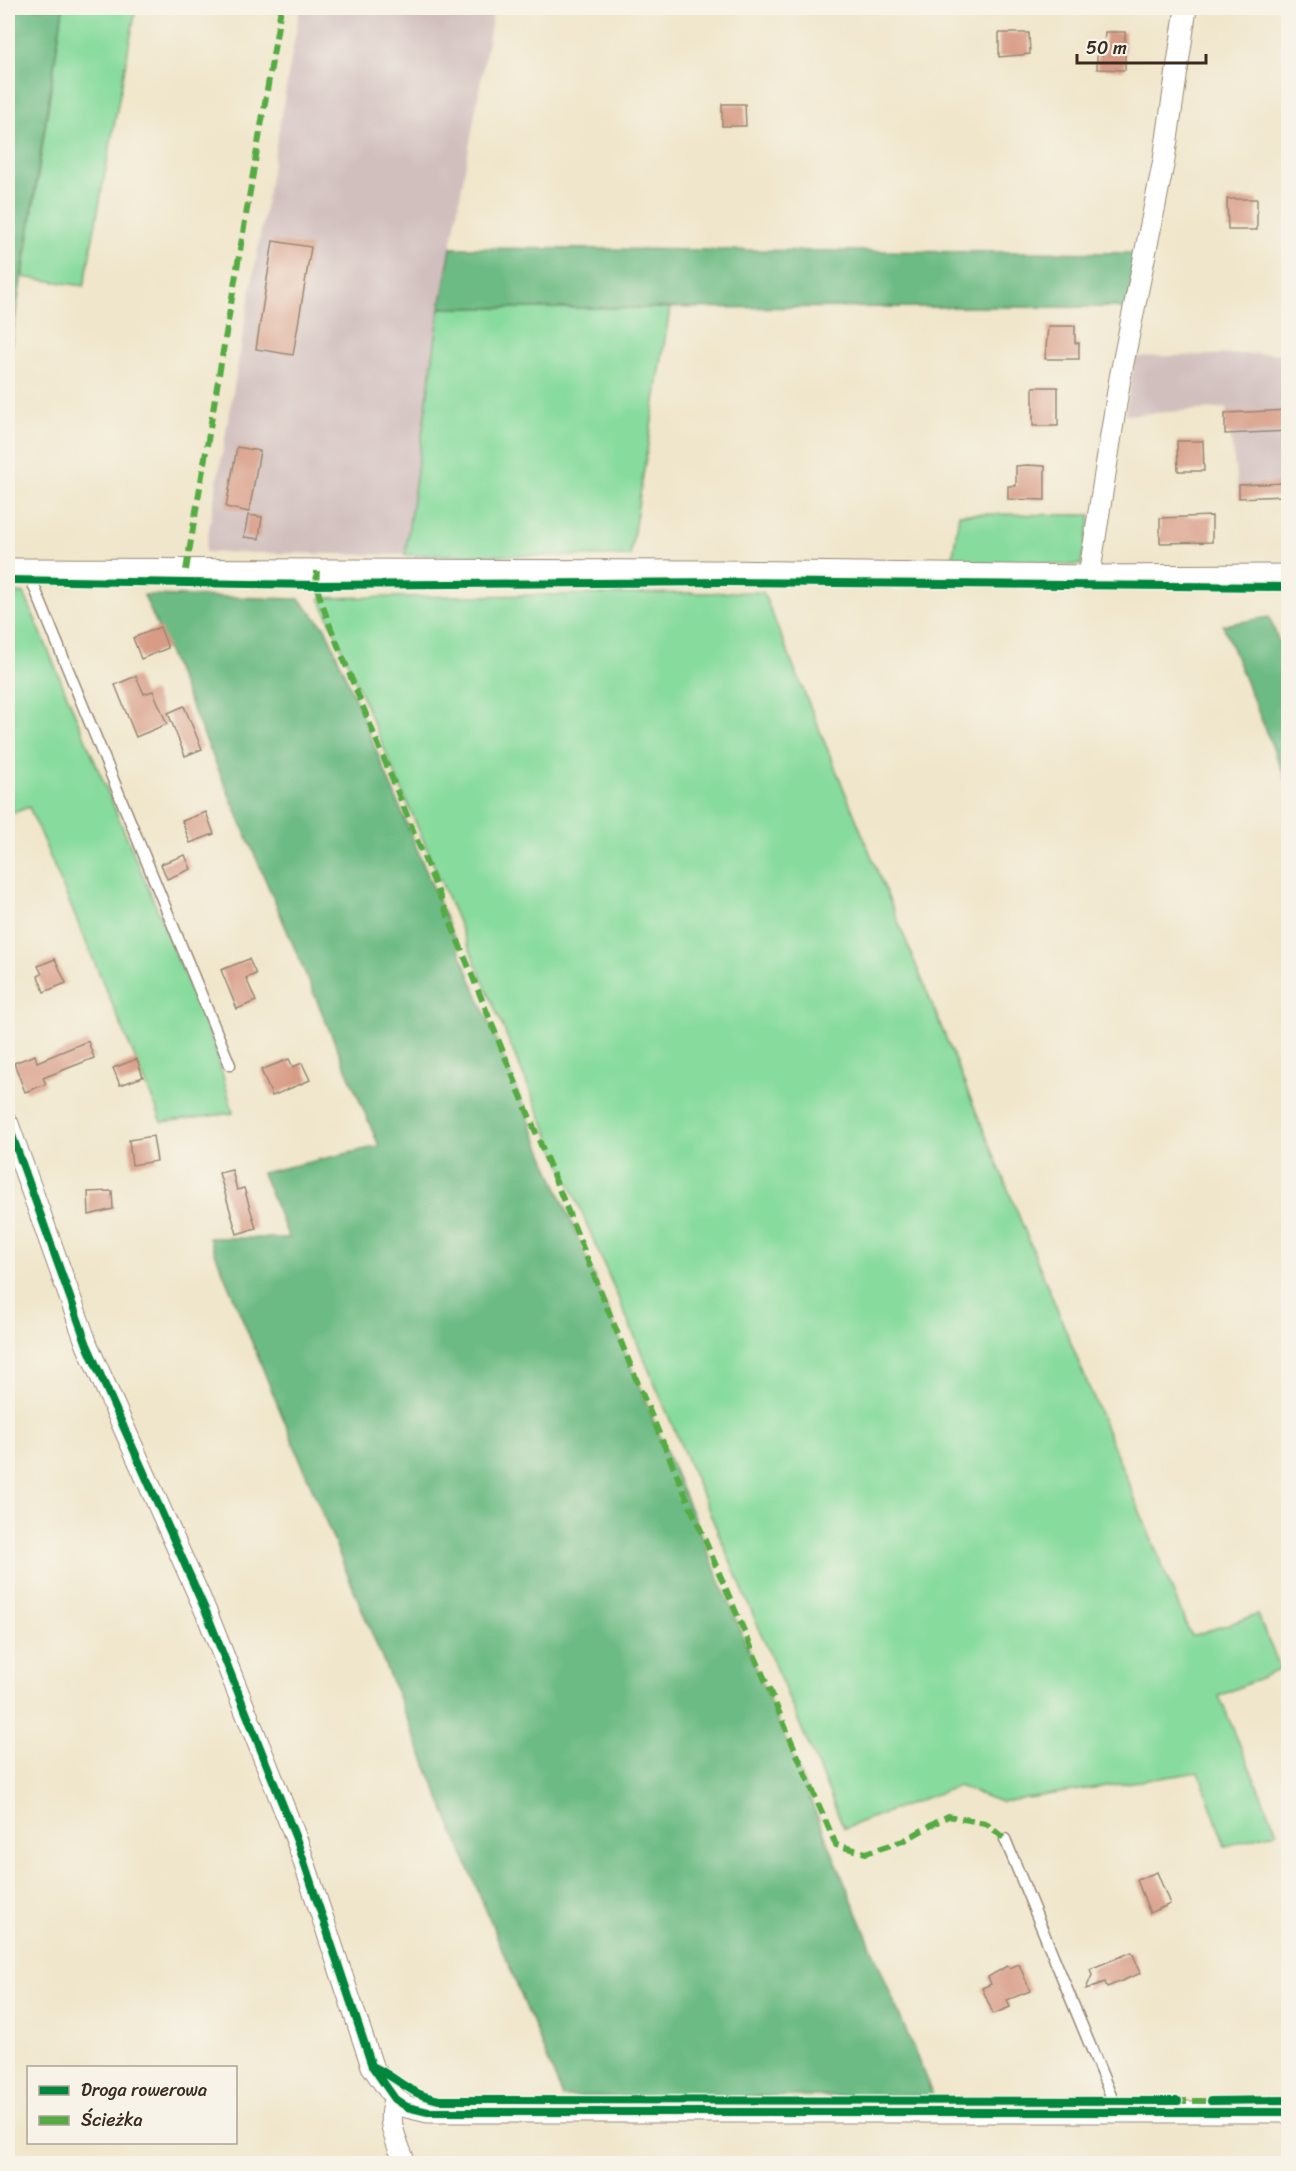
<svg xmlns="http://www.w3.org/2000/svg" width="1296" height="2171" font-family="Sriracha,sans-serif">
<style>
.industrial{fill:#d1bfbe}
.green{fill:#87db9d;stroke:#61825e;stroke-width:1.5}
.forest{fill:#6dbb84;stroke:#547251;stroke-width:1.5}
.building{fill:#d89b85}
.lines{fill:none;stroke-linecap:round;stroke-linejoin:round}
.lane-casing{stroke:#968874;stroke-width:13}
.street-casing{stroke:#968874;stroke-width:23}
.lane{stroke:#fff;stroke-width:10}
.street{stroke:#fff;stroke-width:21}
.quiet{stroke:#55ab43;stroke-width:6;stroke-dasharray:12 6;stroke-linecap:butt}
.cycleway-casing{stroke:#f7f3e8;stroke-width:11}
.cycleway{stroke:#00873e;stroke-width:8}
</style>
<rect width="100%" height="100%" fill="#f7f3e8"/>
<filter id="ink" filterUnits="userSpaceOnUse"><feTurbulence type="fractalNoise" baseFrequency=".0167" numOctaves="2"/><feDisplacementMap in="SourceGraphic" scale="12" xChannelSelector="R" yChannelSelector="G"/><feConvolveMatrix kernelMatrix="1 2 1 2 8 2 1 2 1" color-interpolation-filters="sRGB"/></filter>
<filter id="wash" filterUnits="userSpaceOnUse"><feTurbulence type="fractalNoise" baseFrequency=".008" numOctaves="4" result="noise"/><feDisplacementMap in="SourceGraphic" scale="24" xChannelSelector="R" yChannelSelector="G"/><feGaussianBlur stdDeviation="1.35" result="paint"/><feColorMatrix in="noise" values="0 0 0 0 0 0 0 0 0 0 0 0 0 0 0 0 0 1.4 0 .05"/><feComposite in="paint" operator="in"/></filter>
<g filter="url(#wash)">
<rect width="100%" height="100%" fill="#f0e6cb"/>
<g class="industrial">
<polygon points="300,8 494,8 440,308 405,555 205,552"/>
<polygon points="1288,353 1288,496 1239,498 1227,408 1125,415 1135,357"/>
</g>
<g class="green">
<polygon points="63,8 136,8 84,286 23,277"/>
<polygon points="440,308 670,308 630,556 405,555"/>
<polygon points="959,514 1091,515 1081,565 952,563"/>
<polygon points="763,592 1191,1636 1257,1615 1281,1669 1219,1696 1277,1832 1225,1846 1199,1772 1000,1802 958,1786 844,1828 320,598"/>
<polygon points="24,593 215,1047 233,1113 162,1122 29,807 8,815 8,594"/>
</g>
<g class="forest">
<polygon points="8,8 63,8 8,365 8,39 10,25 8,24"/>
<polygon points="451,248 1136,253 1129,310 1116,307 440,308"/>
<polygon points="144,595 299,599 326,629 933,2096 563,2097 209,1238 289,1238 262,1173 379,1146"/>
<polygon points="1269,617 1288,664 1288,785 1223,625"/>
</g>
<g id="blocks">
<g class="building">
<polygon points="1105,32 1125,32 1125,70 1097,69 1097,55 1103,55"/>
<polygon points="999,33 1029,33 1030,54 999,57"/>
<polygon points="722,104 745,104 746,126 722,126"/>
<polygon points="1227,199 1257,199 1257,230 1228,230"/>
<polygon points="273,241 311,247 293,355 256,349"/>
<polygon points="1048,326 1075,326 1075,343 1079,343 1079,359 1045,359"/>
<rect x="1033" y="387" width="25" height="39"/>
<polygon points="1288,410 1288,431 1225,434 1225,413"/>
<polygon points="1177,441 1203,441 1204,471 1178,471"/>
<polygon points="237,447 260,451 249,512 226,507"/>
<polygon points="1027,465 1045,466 1045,500 1008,499 1008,486 1016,486 1016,466"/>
<polygon points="1283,483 1283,496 1239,498 1239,485"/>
<polygon points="248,515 262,517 259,539 244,537"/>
<polygon points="1212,516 1212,542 1160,543 1160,518"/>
<polygon points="160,627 168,648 141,659 133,638"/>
<polygon points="136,676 144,694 153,691 167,724 136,737 115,685"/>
<polygon points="184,706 202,749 185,756 168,713"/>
<polygon points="206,812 214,834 190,843 182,821"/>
<polygon points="185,855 191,869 167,879 161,864"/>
<polygon points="55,959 66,983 44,992 38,976 42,974 38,966"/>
<polygon points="249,959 256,974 246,978 256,1001 237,1009 221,970"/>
<polygon points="88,1041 94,1058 43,1078 46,1084 25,1092 14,1063 35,1055 37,1062"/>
<polygon points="137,1059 143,1077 120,1085 113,1068"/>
<polygon points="289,1059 293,1067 302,1063 310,1080 272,1096 261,1070"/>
<polygon points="153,1136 157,1161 132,1165 129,1140"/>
<polygon points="232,1170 237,1190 244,1188 256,1228 237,1234 219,1173"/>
<polygon points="112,1191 113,1209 89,1215 88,1192"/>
<polygon points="1157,1872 1170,1904 1150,1913 1137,1880"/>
<polygon points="1132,1952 1141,1973 1107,1987 1105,1982 1086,1989 1092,1975 1090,1969"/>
<polygon points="1019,1964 1030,1991 1007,2000 1010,2007 993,2014 982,1988 991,1984 988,1977 1007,1966 1010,1968"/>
</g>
</g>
</g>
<g filter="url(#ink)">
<use href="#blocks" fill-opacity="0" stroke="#968874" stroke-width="1.5"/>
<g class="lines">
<g class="lane-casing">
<g id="lane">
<polyline points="31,569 31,579 230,1065"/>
<polyline points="1005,1839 1111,2096 1109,2111"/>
</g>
</g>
<g class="street-casing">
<g id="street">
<polyline points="8,569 719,571 1089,576 1288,575"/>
<polyline points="1089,576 1120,378 1164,160 1186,8"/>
<polyline points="8,1124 87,1345 207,1614 297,1841 372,2066 395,2099 407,2107 428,2112 1288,2112"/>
<path d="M395,2099C385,2122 397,2141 405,2164"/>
</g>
</g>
<use href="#lane" class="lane"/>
<use href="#street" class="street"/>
<g class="quiet">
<polyline points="186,570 281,8"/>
<polyline points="317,571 316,585 328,621 643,1396 836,1845 866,1853 903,1841 948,1816 985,1823 1005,1839"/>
<polyline points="1175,2101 1217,2101"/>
</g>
<g class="cycleway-casing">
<g id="cycleway">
<polyline points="8,580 316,585 727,582 1288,587"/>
<polyline points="8,1124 87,1345 207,1614 297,1841 372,2066 395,2099 407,2107 428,2112 1288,2112"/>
<path d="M372,2066C400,2079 406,2093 439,2100L1178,2101"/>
<polyline points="1211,2101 1288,2100"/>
</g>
</g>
<use href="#cycleway" class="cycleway"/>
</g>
</g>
<rect width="1296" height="2171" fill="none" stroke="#f7f3e8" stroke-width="30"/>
<rect x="27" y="2066" width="210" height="78" fill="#f7f3e8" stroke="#aca397" stroke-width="1.5"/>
<rect x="39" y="2086" width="30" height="9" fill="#00873e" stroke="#aca397" stroke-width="1.5"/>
<text x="81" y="2096" font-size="18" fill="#3b2a1e">Droga rowerowa</text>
<rect x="39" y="2116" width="30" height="9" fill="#55ab43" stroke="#aca397" stroke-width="1.5"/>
<text x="81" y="2126" font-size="18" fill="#3b2a1e">Ścieżka</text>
<path d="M1077 54v9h129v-9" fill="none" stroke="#3b2a1e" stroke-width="3"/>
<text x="1086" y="54" font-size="18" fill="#3b2a1e" stroke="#f7f3e8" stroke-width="4.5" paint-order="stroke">50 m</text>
</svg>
